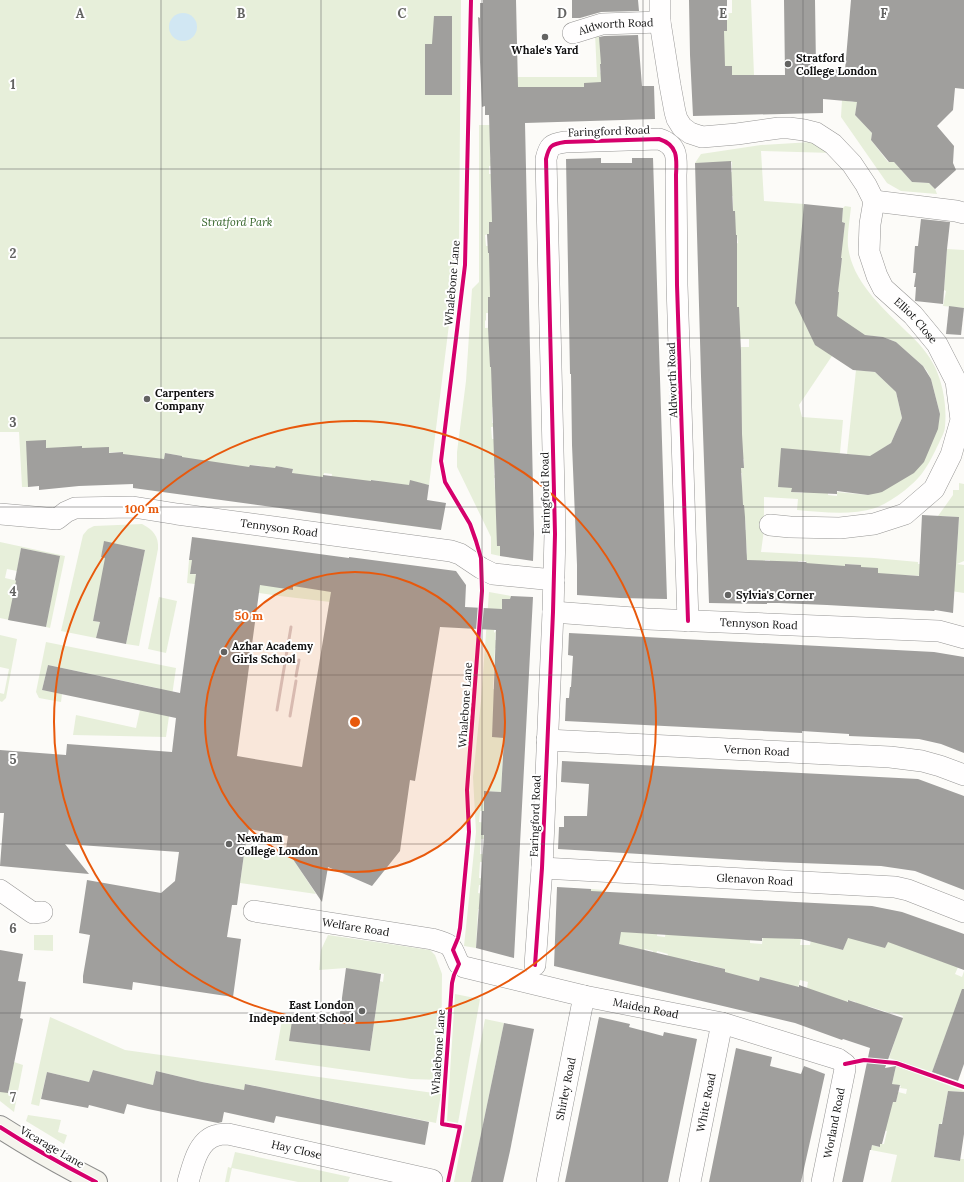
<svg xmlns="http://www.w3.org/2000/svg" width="964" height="1182" font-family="Lora,serif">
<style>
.green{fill:#e7efda}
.water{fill:#d1e7f3}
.building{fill:#a09f9d;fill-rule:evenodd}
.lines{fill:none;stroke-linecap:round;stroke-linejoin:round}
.street-casing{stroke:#979695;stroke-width:22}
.secondary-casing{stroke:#8d8d8c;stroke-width:24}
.street{stroke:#fffefe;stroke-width:21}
.secondary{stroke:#f5f4ed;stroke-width:22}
.rail{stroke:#d7c8c8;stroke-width:3}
.cycleway-casing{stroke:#fff;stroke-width:6}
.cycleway{stroke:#d6006c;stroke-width:4}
.grid{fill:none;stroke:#636362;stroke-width:1;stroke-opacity:0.55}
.ring{fill:none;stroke:#e8590c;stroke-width:2}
.poi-dot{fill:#636362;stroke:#fff;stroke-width:1.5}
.labels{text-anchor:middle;stroke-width:4;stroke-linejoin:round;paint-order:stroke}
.street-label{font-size:11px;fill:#111;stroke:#fff}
.poi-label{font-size:11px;font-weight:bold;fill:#111;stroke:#fff;text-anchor:start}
.park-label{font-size:11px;font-style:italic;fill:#336327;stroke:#fff}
.grid-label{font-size:13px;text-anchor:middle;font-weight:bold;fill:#636362;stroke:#fff;stroke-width:4;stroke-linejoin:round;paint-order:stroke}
.centre{fill:#e8590c;stroke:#fff;stroke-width:2}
.ring-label{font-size:12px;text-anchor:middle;font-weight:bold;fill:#e8590c;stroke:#fff;stroke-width:4;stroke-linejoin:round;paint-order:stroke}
</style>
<rect width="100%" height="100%" fill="#fcfbf8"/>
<g class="green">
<polygon points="0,0 461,0 459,244 429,485 410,481 404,525 387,523 391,492 380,485 380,481 371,480 370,485 330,483 332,474 324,473 321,491 290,487 293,469 276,466 273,485 262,466 250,465 247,481 179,473 182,456 165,453 162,471 124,482 123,452 46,455 46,441 28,487 22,487 19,432 0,432"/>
<polygon points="732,0 751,0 754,75 758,114 729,115 729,102 721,31 727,30 727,19 712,19 712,14 732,13"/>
<polygon points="595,33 599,33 600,42 605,64 600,65 600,72 632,97 593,83 584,83 584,98 581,87 564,87 523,99 513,77 597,77"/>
<polygon points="858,97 855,115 872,133 871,140 888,162 894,162 912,182 929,183 935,189 937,194 901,191 887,183 841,117 842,100 853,102"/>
<polygon points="479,125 496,125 490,142 490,159 504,166 489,166 489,174 491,174 492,222 489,234 485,235 486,246 488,246 488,253 506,253 507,313 486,313 486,320 485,321 485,328 508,327 490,355 490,366 492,367 510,406 492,407 492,423 510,423 510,426 491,427 492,439 495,439 494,475 500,478 494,478 495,488 497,488 497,546 513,546 500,552 500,556 491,554 491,537 457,467 457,452 466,381 472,289 479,282"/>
<path d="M812,142L833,153L761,151L764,201L804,204L832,356L799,405L802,417L843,420L840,453L792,488V492L803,493V489L828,491V495L837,496V492L868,495L940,414L931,379L927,371L923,366L896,342L883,337L863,335L836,327L835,292L842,258H838L844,232L845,223L842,222L843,208L845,206L851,207C850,218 847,235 848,246C852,282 883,308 907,332C918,342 928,353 935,367C943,384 947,407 945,426C945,432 941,438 939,443C934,453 929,464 923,472C914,485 890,503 875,508C850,516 822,512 797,510L798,499L764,497V530L761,552L874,558L918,562V564H956L959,517L938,516L953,495V490H959V483L964,484V561L957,564L964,565V593L951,591L924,576L878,574L877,568H869L861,585V565L845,564L844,583L806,563V561H798L797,571L769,581L770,560H765V565L741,567L747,553L746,541L727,542L740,530H746L745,518H736L744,515V505L727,506L742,493V473H738L724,469L744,468V459H742L741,347H749V339H739L719,308L737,267L735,244L738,243L737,235L717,236V209H733V196H725V173L732,172V162L695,163L701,154L761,145Z"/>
<polygon points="947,249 964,250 964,308 943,306 946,291 944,290"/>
<polygon points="856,370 875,372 896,392 902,418 891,443 868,458 855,457 855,455 847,454"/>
<path d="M142,524C153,530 159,536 158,549L139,646L126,644L145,550L104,542L101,557L112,560L95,612L93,621L100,622L96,638L61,631L83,535L88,529L94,526Z"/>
<polygon points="0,542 65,556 50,628 46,627 59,556 21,548 17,571 7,569 5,578 22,582 14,621 0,618"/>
<polygon points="189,560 192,560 190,574 208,575 293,589 294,581 465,598 464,618 280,596 187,583"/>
<polygon points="489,592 511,596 510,599 502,599 502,609 494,624 494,633 496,631 495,640 508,641 508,648 495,648 494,665 507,666 507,673 494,673 493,689 506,690 501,792 484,791 484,811 480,811 479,822 487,823 499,839 481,839 480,854 498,854 498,862 480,862 479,878 497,879 497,885 479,885 478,893 484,894 495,910 478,909 476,948 464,946 476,832 473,777 481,701"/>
<polygon points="159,597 177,601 166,653 148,649"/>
<polygon points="0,635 17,639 6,698 2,702 0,701 0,693 4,694 9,669 0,667"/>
<polygon points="46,642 176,668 166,737 73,735 76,715 136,728 140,710 157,688 48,665 42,690 62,694 61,702 39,698 36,692"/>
<polygon points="245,847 289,853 316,894 240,883"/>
<path d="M591,889L603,890L601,920L659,917L657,936L665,937L666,929L750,940V943L762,944L763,935L779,938L794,939L795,924L803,925L800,945H810L811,940L834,941L832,947L843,950L847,940V927L885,948L889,939L914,951L943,962L962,958L955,974L962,977L964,971V998L960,997L932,1072L889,1058L903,1016L891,1012L890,1013L868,1006L863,1021L854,1009L856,1002L848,1000L845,1008C829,993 828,994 806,994L808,982L800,980L795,1000L766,993L769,979L760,977L759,981L748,978L746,988L722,982L725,969L714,966L695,975L699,962L691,960L690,962L664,968L668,954L657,951L653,967L649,966L653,951L645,949L643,956L629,946L603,942L590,974L575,971L576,964L590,904Z"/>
<polygon points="34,935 53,935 53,951 34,950"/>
<polygon points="328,935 430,950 435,955 442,974 441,1080 411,1079 275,1060 283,1014 293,1014 290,1041 370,1051 380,981 383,982 384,974 377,973 376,981 346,968 319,970 321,950"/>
<polygon points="455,994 480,999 458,1123 447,1121"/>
<polygon points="50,1017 125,1050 441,1094 436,1123 246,1084 244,1090 202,1082 156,1071 153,1085 93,1070 89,1082 47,1072 39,1106 31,1104"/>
<polygon points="485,1019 504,1023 471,1182 454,1182"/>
<polygon points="14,1062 23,1065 14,1112 0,1101 0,1079"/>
<polygon points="896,1066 964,1091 964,1092 948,1091 943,1119 941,1124 939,1124 934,1157 959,1161 960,1159 964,1159 964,1182 891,1182 897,1155 871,1150 872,1145 879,1147 880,1144 884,1144 887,1131 876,1129 882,1099 896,1102 898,1092 906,1094 907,1089 900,1088 901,1086 892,1084"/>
<polygon points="28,1115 61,1120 58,1132 67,1135 64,1144 26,1121"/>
<polygon points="235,1152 350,1177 348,1182 298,1182 232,1168 229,1182 225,1182 228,1167 231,1168"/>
</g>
<circle class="water" cx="183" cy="27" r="14"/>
<g class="building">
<polygon points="483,0 516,0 518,87 584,87 584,83 601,82 600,64 601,64 599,37 604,36 638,35 642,86 654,86 655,119 525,123 534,534 533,561 500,556 500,546 497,546 491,367 490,367 488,328 488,297 490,297 489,253 488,253 487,234 489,234 489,222 492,222 489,115 485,115 485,106 482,107 478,17 480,18 480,3 483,3"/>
<polygon points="572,0 638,0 639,11 601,12 580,18 572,18"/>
<polygon points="689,0 727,0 727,31 724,31 725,66 732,66 732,75 785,75 784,0 815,0 816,68 845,70 851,0 964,0 964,89 955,88 953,110 937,126 954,146 953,163 956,170 935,189 929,183 912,182 894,162 889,162 871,140 872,133 855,115 857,102 823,99 823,113 693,116 690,55"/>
<polygon points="434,16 452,16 452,95 425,95 425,44 432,44"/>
<polygon points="601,158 601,163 632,163 632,158 653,158 667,599 620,598 577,595 577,565 572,445 571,374 570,374 566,159"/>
<polygon points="731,161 733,211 735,211 736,235 737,235 737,307 739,307 741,351 742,434 744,468 741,468 743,505 744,505 745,517 747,560 807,562 806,563 845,566 845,564 861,565 861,567 878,568 878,573 919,576 922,515 959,517 953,613 935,610 934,611 827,605 779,603 767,603 767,604 709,603 701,376 695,163"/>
<polygon points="804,204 843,208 842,222 845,223 841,258 842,258 838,292 839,292 837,316 865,335 883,337 896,342 923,366 931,379 940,414 938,429 924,462 914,473 882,492 878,493 868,495 837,491 837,494 791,492 792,488 778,487 781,448 870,456 891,443 902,418 896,392 875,372 853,370 815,345 795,303"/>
<polygon points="921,219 950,222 947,249 943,304 915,301 916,287 914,287 916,273 913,273 915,246 918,246"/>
<polygon points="949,306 964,308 961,335 946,334"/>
<polygon points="46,440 46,448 82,446 82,448 109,447 109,453 123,452 123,454 164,459 165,453 182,456 182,457 249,467 250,465 275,468 276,466 293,469 292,473 323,477 323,475 371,481 371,480 409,485 410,480 429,485 427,500 446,503 441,530 133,488 133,484 79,486 39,490 39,486 28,487 26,441"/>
<path d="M192,537L349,558V557L456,571L466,585L465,607L502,609V599H510L511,596L533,597L514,958L476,948L484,835H481L482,811H484V791L501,792L504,738L492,737L496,630L440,627L415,781L410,780L400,851L372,886L328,867L322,902L286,849L288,836L249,829L245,847L237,905H232L227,937L241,939L233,997L133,982L132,990L83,983V976L90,935L79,933L87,880L161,893L175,881L179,852L65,844L89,874L0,866L4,813H0V750L66,755L67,744L172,752L176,718L42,690L48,665L180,693L196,574H190L192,560H189ZM260,585L293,590V586L331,592L302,767L237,756Z"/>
<polygon points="104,541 145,550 126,644 96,638 100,622 93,621 105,558 101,557"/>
<polygon points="21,548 60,556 46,627 8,620 16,581 15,580"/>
<polygon points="569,633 934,652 964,657 964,753 941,744 919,739 849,736 849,734 802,731 802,733 565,721 566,698 569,698 570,687 571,687 573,656 568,655"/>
<polygon points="562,761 918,779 964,796 964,890 915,871 881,866 774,862 558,849 559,827 564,827 564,816 587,816 589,784 561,782"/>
<polygon points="557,887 591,889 591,891 872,906 902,912 964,934 964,970 888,942 885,948 848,938 843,950 801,939 762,938 762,941 621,932 619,944 725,969 725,972 759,981 760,977 799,987 799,985 848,1002 848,1000 903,1018 885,1068 896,1066 892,1084 900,1085 896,1102 893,1102 882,1144 880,1144 880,1147 872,1145 871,1150 870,1150 863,1182 842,1182 870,1048 843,1039 842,1040 795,1023 554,966"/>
<polygon points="0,950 23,954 18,981 26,982 20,1018 23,1019 8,1093 0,1092"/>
<polygon points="346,968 381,974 370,1051 289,1041 293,1014 339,1020"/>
<polygon points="962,989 964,989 964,1064 958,1081 932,1072"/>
<polygon points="599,1017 630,1024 629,1027 663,1036 664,1032 697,1039 668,1182 565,1182"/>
<polygon points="504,1023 534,1029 510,1151 503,1182 471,1182"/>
<polygon points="736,1048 772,1057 770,1066 801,1074 804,1066 825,1074 801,1182 709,1182"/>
<polygon points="93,1070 153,1085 156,1071 202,1082 244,1090 245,1084 429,1122 425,1145 276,1116 274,1123 224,1112 222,1122 218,1123 148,1109 127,1104 124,1114 89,1105 88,1108 41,1099 47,1072 89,1082"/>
<polygon points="948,1091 964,1092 964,1134 960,1161 934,1157 939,1124 942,1124"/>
</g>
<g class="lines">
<g class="street-casing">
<g id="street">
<path id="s1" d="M660,0V22L670,85L675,112L677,119L682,127L690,133L702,137L737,134L779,128H789L804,130L816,133L833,144L852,164L866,185L874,201L870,224L869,252L877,276L883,288L913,315L937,344L956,381L961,420L951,455L934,489L905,514L874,524L840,528L790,527L770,525"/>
<path id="s2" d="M573,33L602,24L660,22"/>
<polyline points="874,201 956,211 964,213"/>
<path id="s3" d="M0,514L57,519L66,512L75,508L133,507L177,514L451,551L460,554L481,568L493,574L554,580"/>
<path id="s4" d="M553,612L647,619L939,631L964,638"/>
<path id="s5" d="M547,740L890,757L922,761L940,766L964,775"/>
<path id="s6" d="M542,868L895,887L908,890L964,912"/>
<polyline points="0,890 33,913 42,912"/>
<path id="s7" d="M254,911L432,939C453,945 450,944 459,964L464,967L584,996L722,1023L838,1059L845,1064V1069L822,1182"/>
<path d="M535,965L542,868L553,612L555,534L546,159C549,146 551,144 565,142L659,139C678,145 677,158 676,175L677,285L688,621"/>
<path id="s8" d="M188,1182C193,1165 198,1139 218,1135C221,1134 225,1134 228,1134L432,1180"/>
<path id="s9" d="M547,1182L584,996"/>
<path id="s10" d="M690,1182L722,1023"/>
</g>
</g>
<g class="secondary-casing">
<path id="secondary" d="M0,1127C31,1147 63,1165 96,1182"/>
</g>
<use href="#street" class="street"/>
<use href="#secondary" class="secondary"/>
<g class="rail">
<polyline points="296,676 299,660"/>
<polyline points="277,710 291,627"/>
<polyline points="290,716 296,681"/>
</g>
<g class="cycleway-casing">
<g id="cycleway">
<path d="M535,965L542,868L553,612L555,534L546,159C549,146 551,144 565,142L659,139C678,145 677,158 676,175L677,285L688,621"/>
<polyline points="845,1064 864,1060 896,1063 964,1087"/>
<path d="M0,1127C31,1147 63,1165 96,1182"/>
<polyline points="448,1182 460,1127 442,1124 452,983 454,975 459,964 453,950 458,938 460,928 469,832 467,790 482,591 481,558 476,541 470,524 445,482 441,461 465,265 471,0"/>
</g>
</g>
<use href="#cycleway" class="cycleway"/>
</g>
<path class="grid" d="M161,0V1182M321,0V1182M482,0V1182M643,0V1182M803,0V1182M0,169H964M0,338H964M0,507H964M0,675H964M0,844H964M0,1013H964"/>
<circle cx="355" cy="722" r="150" fill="#e8590c" fill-opacity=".12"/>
<g class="ring">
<circle cx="355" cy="722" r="150"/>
<circle cx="355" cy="722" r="301"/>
</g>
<g class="poi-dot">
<circle cx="545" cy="37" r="4"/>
<circle cx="788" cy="64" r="4"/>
<circle cx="147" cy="399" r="4"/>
<circle cx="728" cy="595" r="4"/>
<circle cx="224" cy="652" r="4"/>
<circle cx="229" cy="844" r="4"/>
<circle cx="362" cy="1011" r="4"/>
</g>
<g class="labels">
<g class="street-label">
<text dy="4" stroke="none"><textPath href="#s2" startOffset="44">Aldworth Road</textPath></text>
<text transform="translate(609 131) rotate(-2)" y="4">Faringford Road</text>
<text transform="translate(452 283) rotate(-85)" y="4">Whalebone Lane</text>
<text dy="4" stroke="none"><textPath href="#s1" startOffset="495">Elliot Close</textPath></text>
<text transform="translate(672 380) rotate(-92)" y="4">Aldworth Road</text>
<text transform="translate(545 493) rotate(-91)" y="4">Faringford Road</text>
<text dy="4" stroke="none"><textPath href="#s3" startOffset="284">Tennyson Road</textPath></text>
<text dy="4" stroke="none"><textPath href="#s4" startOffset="206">Tennyson Road</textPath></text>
<text transform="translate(465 705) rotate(-86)" y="4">Whalebone Lane</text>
<text dy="4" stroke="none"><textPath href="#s5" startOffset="210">Vernon Road</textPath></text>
<text transform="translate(535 816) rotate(-88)" y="4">Faringford Road</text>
<text dy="4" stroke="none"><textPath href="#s6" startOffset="213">Glenavon Road</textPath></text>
<text dy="4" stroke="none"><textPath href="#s7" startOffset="103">Welfare Road</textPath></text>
<text dy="4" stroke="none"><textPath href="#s7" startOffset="412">Maiden Road</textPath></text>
<text transform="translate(438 1052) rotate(-86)" y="4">Whalebone Lane</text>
<text dy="4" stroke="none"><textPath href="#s9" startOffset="95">Shirley Road</textPath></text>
<text dy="4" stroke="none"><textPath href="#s10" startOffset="81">White Road</textPath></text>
<text transform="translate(834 1123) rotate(-79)" y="4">Worland Road</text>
<text transform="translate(52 1147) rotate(30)" y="4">Vicarage Lane</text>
<text dy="4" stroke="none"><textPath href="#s8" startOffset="139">Hay Close</textPath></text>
</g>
<g class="poi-label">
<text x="545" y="54" text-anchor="middle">Whale's Yard</text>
<text x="796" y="62">Stratford<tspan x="796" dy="13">College London</tspan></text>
<text x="155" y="397">Carpenters<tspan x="155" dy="13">Company</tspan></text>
<text x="736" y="599">Sylvia's Corner</text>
<text x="232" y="650">Azhar Academy<tspan x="232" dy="13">Girls School</tspan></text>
<text x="237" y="842">Newham<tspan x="237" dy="13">College London</tspan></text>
<text x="354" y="1009" text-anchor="end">East London<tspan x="354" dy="13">Independent School</tspan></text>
</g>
<g class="park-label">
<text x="237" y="226">Stratford Park</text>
</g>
</g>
<g class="grid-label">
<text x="80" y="18">A</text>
<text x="241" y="18">B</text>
<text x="402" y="18">C</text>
<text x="562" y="18">D</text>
<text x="723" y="18">E</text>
<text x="884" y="18">F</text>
<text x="13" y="89">1</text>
<text x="13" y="258">2</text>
<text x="13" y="427">3</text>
<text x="13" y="596">4</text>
<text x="13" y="764">5</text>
<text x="13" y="933">6</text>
<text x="13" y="1102">7</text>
</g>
<circle cx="355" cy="722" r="6" class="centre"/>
<g class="ring-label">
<text x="142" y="513">100 m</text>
<text x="249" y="620">50 m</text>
</g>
</svg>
